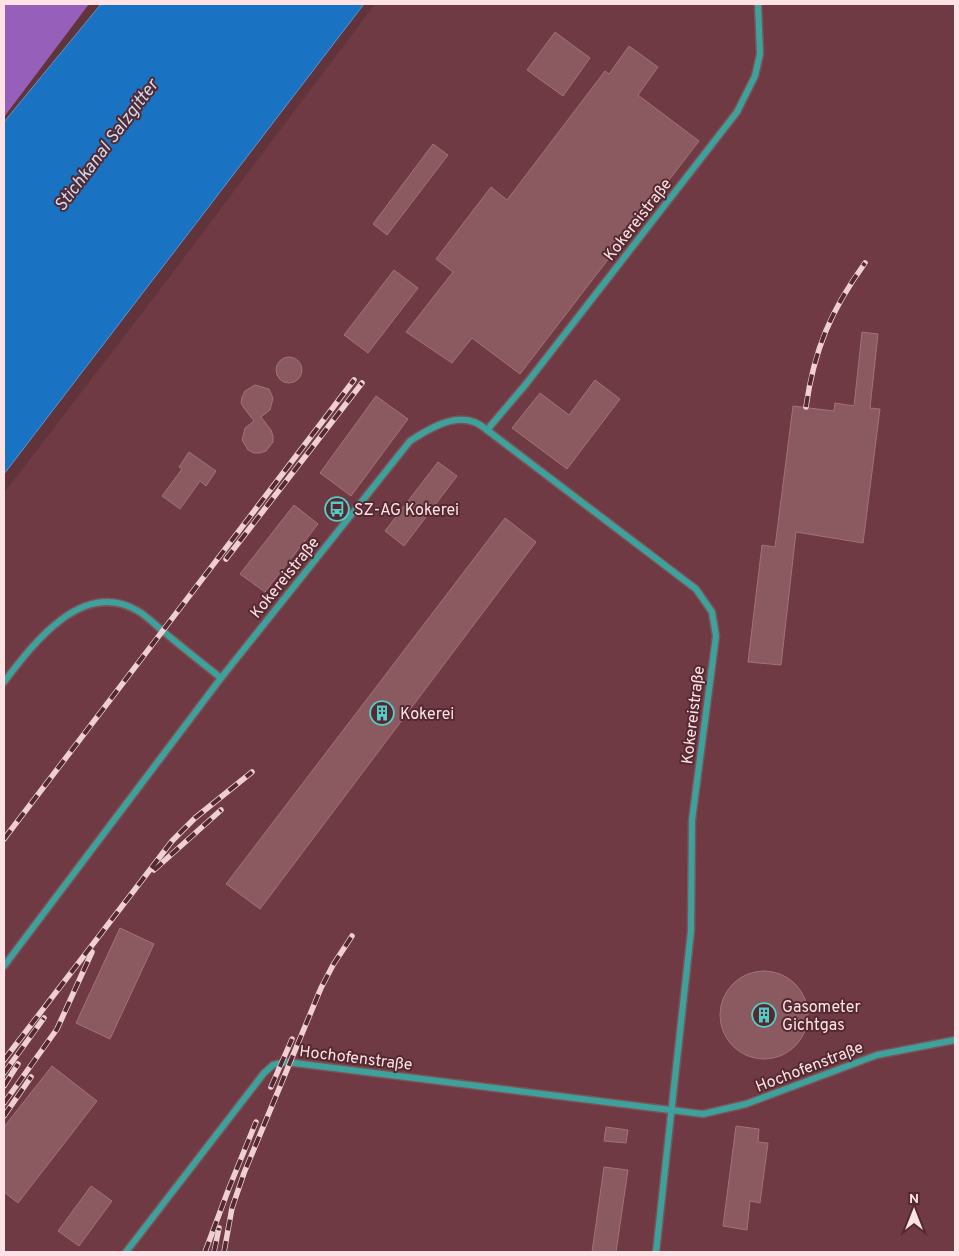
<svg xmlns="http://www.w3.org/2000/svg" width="959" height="1256" font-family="Overpass,sans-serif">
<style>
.built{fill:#6f3a43}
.forest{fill:#965fba}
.water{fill:#1973c2;stroke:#5e94cc}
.building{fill:#8b5a61;stroke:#a47178}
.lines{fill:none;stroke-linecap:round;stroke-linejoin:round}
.service-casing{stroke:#7d535a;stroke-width:9}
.service{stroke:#3da29c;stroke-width:6}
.rail-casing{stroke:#eecfd2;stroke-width:5.5}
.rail{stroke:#552931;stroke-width:4;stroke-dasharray:11;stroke-linecap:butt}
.labels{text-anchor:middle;stroke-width:4;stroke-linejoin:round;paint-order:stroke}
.street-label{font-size:16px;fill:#ffe2e5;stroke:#552931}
.poi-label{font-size:16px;fill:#ffe2e5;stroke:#552931;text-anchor:start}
.water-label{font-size:18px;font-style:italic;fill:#c9dcf1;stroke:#552931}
</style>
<rect width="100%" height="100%" fill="#61343b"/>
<polygon class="built" points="375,4 955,4 955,1252 4,1252 4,493 159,291"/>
<polygon class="forest" points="4,4 89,4 4,117"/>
<polygon class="water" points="101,4 364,4 4,474 4,122"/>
<g class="building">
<polygon points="555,32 590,58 563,96 527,70"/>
<polygon points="629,46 658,67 638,95 699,141 520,374 472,338 452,363 406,332 453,272 436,259 491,187 507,200 605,71 609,74"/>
<polygon points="433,144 448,155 387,235 373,224"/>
<polygon points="394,270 418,288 368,353 344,335"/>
<polygon points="862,332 878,334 870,408 880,409 863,543 796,532 781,665 748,662 762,545 775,547 793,406 834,411 835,403 854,406"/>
<circle cx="289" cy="370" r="13"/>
<polygon points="595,380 620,399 567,469 512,428 540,393 569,415"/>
<polygon points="255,385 269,389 273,398 270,410 261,417 271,430 273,436 273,442 266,451 260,453 254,453 248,450 242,440 245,428 254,421 244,408 241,403 242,397 245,391"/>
<polygon points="376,396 408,419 351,496 320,473"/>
<polygon points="189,452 216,471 206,486 200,481 180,509 162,496 182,469 179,467"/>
<polygon points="438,462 457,476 404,546 385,531"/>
<polygon points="294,505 318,524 265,592 240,574"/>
<polygon points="505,518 536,542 260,909 226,884"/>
<polygon points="120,928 154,944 110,1039 76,1023"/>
<circle cx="764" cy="1015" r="44"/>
<polygon points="52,1066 97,1101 18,1203 4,1192 4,1127"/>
<polygon points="736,1126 759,1129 758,1142 768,1143 760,1203 750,1201 747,1230 723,1226"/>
<polygon points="606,1127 628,1130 626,1143 604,1141"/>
<polygon points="604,1167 628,1170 616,1252 592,1252"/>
<polygon points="91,1186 112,1201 79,1246 58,1231"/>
</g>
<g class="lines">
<g class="service-casing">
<g id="service">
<polyline points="487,430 526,384 737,112 755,76 760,54 758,4"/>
<path d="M4,682C33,644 82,578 138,611C147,616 156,626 164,632C183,648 202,663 221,678"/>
<path d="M4,966L221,678L410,441C427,430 452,414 474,422C478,423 483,427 487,430L696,589L712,612L716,636L692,820L691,931L656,1252"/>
<polyline points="126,1252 264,1073 273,1065 286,1062 703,1114 746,1104 877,1055 955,1040"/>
</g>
</g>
<use href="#service" class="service"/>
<g class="rail-casing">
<g id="rail">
<path d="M806,407C814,350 831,310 865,263"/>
<polyline points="226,559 362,383"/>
<polyline points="4,839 354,380"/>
<polyline points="154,870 221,810"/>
<polyline points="4,1060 172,841 195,818 252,772"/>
<polyline points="4,1073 44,1018"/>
<polyline points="4,1086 18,1064"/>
<polyline points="271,1087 292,1039"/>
<polyline points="4,1103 57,1029 92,952"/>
<polyline points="4,1116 31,1077"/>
<polyline points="205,1252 229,1188 256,1122"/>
<polyline points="214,1252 219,1228"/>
<polyline points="224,1252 232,1208 244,1173 321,988 333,965 352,936"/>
</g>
</g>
<use href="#rail" class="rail"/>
</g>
<defs>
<g id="bus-ring" transform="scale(1.25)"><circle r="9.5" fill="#552931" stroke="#54cdc7" stroke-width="1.5"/><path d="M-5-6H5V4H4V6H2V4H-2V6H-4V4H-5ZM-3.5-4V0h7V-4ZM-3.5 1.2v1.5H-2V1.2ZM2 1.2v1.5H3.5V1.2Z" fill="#54cdc7"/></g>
<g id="building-ring" transform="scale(1.25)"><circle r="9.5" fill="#552931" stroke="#54cdc7" stroke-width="1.5"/><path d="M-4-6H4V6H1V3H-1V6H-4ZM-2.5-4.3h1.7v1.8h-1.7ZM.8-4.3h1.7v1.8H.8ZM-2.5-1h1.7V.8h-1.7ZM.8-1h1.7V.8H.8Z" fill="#54cdc7"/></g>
</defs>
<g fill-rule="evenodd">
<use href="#bus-ring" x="337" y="509"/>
<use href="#building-ring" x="382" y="713"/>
<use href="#building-ring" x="764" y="1015"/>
</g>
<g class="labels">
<g class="street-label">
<text transform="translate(637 219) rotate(-52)" y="6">Kokereistraße</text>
<text transform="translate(284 577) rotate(-51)" y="6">Kokereistraße</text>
<text transform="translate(692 715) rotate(-83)" y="6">Kokereistraße</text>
<text transform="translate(356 1057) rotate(7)" y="6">Hochofenstraße</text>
<text transform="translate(809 1066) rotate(-21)" y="6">Hochofenstraße</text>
</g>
<g class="poi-label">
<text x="354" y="515">SZ-AG Kokerei</text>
<text x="400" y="719">Kokerei</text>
<text x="782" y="1012">Gasometer<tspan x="782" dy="18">Gichtgas</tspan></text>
</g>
<g class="water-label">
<text transform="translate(106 145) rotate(-53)" y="6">Stichkanal Salzgitter</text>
</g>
</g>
<rect width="959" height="1256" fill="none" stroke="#ffe2e5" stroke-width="10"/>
<g transform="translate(914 1211)" stroke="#552931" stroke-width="4" paint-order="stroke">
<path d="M0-4L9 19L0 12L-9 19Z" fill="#ffe2e5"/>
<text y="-8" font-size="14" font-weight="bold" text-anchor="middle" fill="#ffe2e5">N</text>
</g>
</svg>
